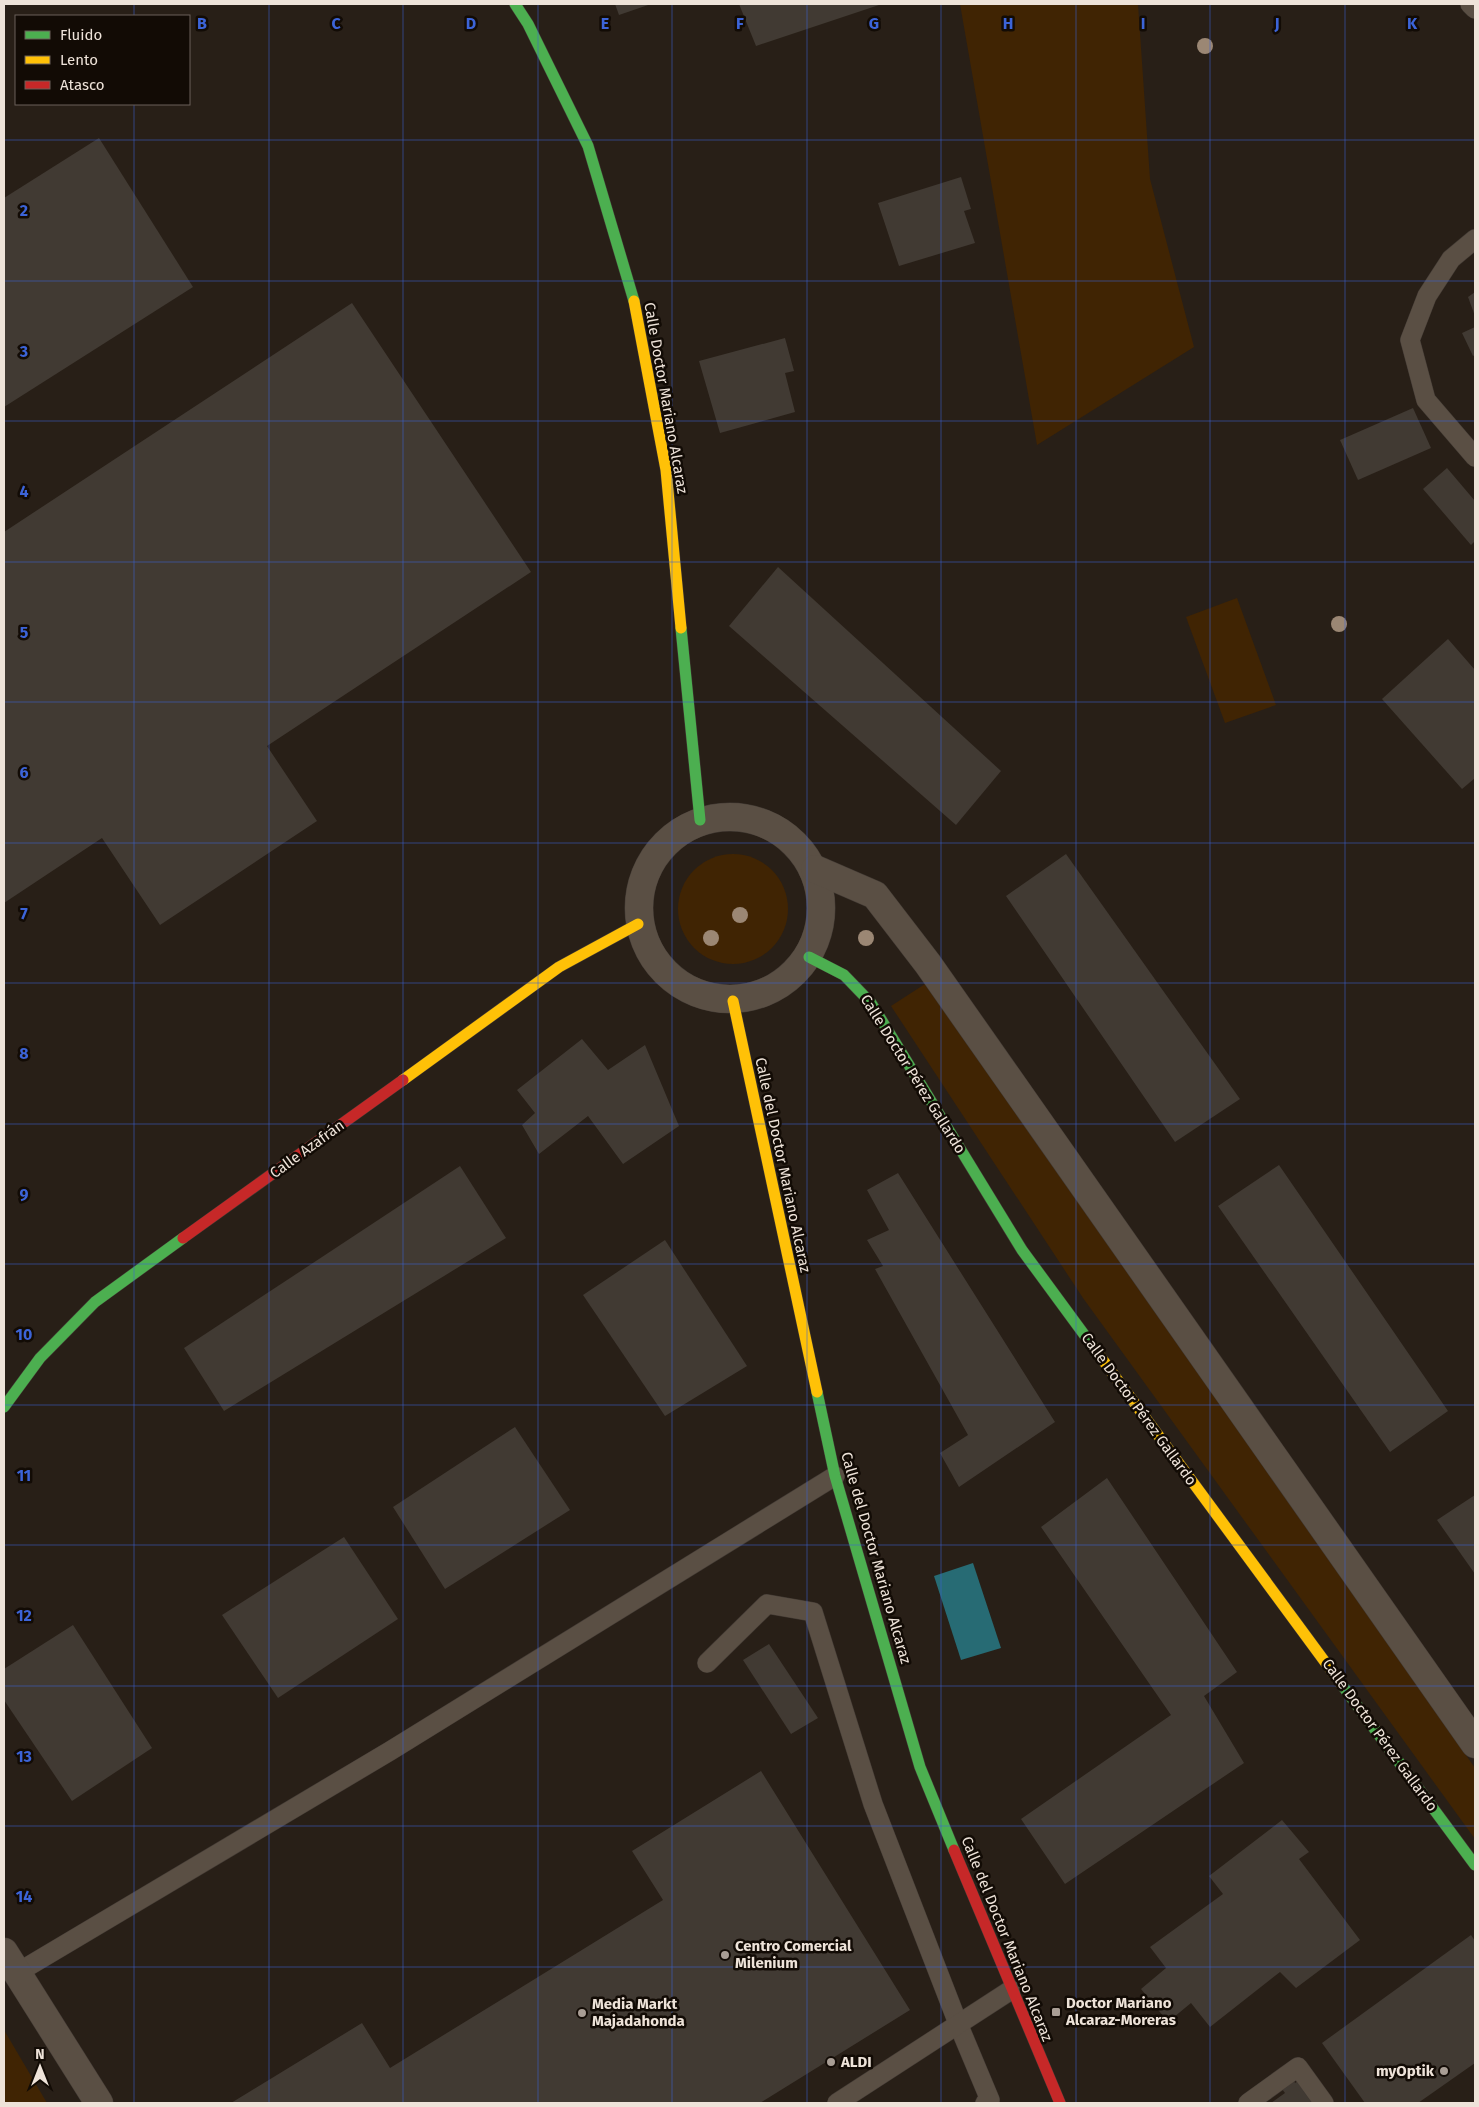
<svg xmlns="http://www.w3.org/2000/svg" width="1479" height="2107" font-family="'Fira Sans',sans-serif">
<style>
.green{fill:#402403}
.water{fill:#276b74}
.building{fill:#413a33}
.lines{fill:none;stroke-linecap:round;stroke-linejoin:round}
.lane-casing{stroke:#423a34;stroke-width:20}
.street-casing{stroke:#423a34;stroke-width:29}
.fast-casing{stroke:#423a34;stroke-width:12}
.slow-casing{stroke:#423a34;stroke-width:12}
.jam-casing{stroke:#423a34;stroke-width:12}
.lane{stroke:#5a4f44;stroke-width:19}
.street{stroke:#5a4f44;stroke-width:28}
.fast{stroke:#4caf50;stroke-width:11}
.slow{stroke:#ffc107;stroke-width:11}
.jam{stroke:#c62828;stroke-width:11}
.tree{fill:#9b8774}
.grid{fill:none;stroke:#3c64d8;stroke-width:1;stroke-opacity:0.55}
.poi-dot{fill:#a99e95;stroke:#120b05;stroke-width:2}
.labels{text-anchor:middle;stroke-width:5;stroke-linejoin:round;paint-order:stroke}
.street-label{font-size:15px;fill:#eee3d9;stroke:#120b05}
.poi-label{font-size:15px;font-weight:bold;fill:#eee3d9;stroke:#120b05;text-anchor:start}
.grid-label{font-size:16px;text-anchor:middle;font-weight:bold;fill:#3c64d8;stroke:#120b05;stroke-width:5;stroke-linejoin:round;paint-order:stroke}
</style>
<rect width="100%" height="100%" fill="#281f17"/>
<g class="green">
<polygon points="960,4 1138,4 1150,179 1194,347 1037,445"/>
<polygon points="1237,598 1276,705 1225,723 1186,617"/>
<circle cx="733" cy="909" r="55"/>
<polygon points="925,984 1475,1768 1475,1839 1083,1298 891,1006"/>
<polygon points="4,2030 47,2103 4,2103"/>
</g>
<polygon class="water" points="973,1563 1001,1648 961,1660 934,1576"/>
<g class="building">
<polygon points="615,4 651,4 619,15"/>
<polygon points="739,4 882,4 756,46"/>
<polygon points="99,138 193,287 4,407 4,198"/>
<polygon points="961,177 971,209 964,211 975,243 899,266 878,203"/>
<polygon points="1475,292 1475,316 1468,297"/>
<polygon points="352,303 531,572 267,746 317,821 160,925 102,838 4,903 4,532"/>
<polygon points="1475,327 1475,355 1473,356 1462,333"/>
<polygon points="785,338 794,371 785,373 795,412 720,433 699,361"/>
<polygon points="1413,408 1431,448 1358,480 1340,440"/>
<polygon points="1447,468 1475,501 1475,541 1471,545 1423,489"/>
<polygon points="778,567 1001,771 956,825 729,626"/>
<polygon points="1448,639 1475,670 1475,778 1462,789 1382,699"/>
<polygon points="1066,854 1240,1099 1175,1142 1006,896"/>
<polygon points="582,1039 608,1070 645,1045 679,1126 623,1164 588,1116 539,1154 522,1125 535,1113 517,1090"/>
<polygon points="1279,1165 1448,1411 1390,1452 1218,1206"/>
<polygon points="460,1166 506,1238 224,1411 184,1348"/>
<polygon points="898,1173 1055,1422 959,1487 940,1453 968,1435 875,1269 883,1266 867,1240 889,1230 867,1190"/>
<polygon points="665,1240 747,1366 665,1416 583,1295"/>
<polygon points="515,1427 570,1510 445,1589 393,1507"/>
<polygon points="1107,1478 1237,1672 1204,1696 1244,1763 1065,1884 1021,1819 1171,1715 1041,1527"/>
<polygon points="1475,1495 1475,1574 1437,1520"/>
<polygon points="344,1537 398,1619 278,1698 222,1615"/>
<polygon points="73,1625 152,1748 72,1801 4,1700 4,1669"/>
<polygon points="769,1644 818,1718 791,1734 743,1660"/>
<polygon points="761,1771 910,2010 760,2103 231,2103 362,2023 390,2068 663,1900 632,1851"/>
<polygon points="1282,1820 1309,1852 1299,1859 1360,1940 1296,1988 1280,1972 1210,2027 1191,2003 1168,2022 1141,1989 1166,1968 1150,1947 1223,1894 1209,1876"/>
<polygon points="1471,1935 1475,1941 1475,2063 1418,2103 1365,2103 1322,2043"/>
<polygon points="1302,2078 1320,2103 1271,2103 1285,2093 1282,2089 1294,2080 1295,2083"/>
</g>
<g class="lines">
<g class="lane-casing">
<g id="lane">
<polyline points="1470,4 1475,9"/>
<polyline points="1475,239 1451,259 1427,296 1410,340 1426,400 1475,457"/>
<polyline points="707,1663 767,1604 813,1612 873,1804 959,2026 990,2100 985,2103"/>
<polyline points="17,1973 390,1751 835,1476"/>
<polyline points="837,2103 1011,1990"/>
<polyline points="1248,2103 1298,2067 1324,2103"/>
</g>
</g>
<g class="street-casing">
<g id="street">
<circle cx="730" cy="908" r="91"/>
<polyline points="815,869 875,895 928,964 1475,1744"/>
<polyline points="4,1952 99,2103"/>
</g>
</g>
<g class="fast-casing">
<g id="fast">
<polyline points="515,4 528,24 588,146 634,301"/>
<polyline points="681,628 700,820"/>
<polyline points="809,957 844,975 871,1003 1022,1250 1094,1348"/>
<polyline points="817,1392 835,1476 920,1767 954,1850"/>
<polyline points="4,1407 40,1358 95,1302 183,1238"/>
<polyline points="1342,1685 1475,1865"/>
</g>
</g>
<g class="slow-casing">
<g id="slow">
<polyline points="634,301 666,470 681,628"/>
<polyline points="733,1001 817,1392"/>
<polyline points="403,1080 559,967 638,924"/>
<polyline points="1094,1348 1342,1685"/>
</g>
</g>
<g class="jam-casing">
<g id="jam">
<polyline points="183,1238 403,1080"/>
<polyline points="954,1850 1060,2103"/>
</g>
</g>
<use href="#lane" class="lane"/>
<use href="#street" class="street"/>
<use href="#fast" class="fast"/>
<use href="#slow" class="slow"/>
<use href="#jam" class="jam"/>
</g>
<g class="tree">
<circle cx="1205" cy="46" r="8"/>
<circle cx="1339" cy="624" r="8"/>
<circle cx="740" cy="915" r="8"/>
<circle cx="711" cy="938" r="8"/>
<circle cx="866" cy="938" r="8"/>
</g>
<path class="grid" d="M134,4V16M269,4V2103M403,4V2103M538,4V2103M672,4V2103M807,4V2103M941,4V2103M1076,4V2103M1210,4V2103M1345,4V2103M134,104V2103M4,140H1475M4,281H1475M4,421H1475M4,562H1475M4,702H1475M4,843H1475M4,983H1475M4,1124H1475M4,1264H1475M4,1405H1475M4,1545H1475M4,1686H1475M4,1826H1475M4,1967H1475"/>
<g class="poi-dot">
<circle cx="725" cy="1955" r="5"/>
<rect x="1051" y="2007" width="10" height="10" rx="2.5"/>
<circle cx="582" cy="2013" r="5"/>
<circle cx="831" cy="2062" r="5"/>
<circle cx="1444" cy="2071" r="5"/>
</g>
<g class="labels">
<g class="street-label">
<text transform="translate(666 398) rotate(80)" y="5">Calle Doctor Mariano Alcaraz</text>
<text transform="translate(913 1074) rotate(58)" y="5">Calle Doctor Pérez Gallardo</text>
<text transform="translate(307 1149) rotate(-36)" y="5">Calle Azafrán</text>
<text transform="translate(783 1165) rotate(78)" y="5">Calle del Doctor Mariano Alcaraz</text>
<text transform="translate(1139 1409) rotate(54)" y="5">Calle Doctor Pérez Gallardo</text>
<text transform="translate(876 1558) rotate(74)" y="5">Calle del Doctor Mariano Alcaraz</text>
<text transform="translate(1380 1735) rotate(54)" y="5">Calle Doctor Pérez Gallardo</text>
<text transform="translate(1007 1939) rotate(68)" y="5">Calle del Doctor Mariano Alcaraz</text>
</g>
<g class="poi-label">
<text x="735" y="1951">Centro Comercial<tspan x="735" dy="17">Milenium</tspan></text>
<text x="1066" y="2008">Doctor Mariano<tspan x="1066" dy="17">Alcaraz-Moreras</tspan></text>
<text x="592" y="2009">Media Markt<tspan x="592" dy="17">Majadahonda</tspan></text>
<text x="841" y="2067">ALDI</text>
<text x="1434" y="2076" text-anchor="end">myOptik</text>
</g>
</g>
<g class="grid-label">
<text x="202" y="29">B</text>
<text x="336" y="29">C</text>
<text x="471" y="29">D</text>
<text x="605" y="29">E</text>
<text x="740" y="29">F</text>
<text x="874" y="29">G</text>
<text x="1008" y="29">H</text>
<text x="1143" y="29">I</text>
<text x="1277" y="29">J</text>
<text x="1412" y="29">K</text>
<text x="24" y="216">2</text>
<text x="24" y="357">3</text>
<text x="24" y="497">4</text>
<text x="24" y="638">5</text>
<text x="24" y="778">6</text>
<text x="24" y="919">7</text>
<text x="24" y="1059">8</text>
<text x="24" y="1200">9</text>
<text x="24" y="1340">10</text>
<text x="24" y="1481">11</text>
<text x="24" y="1621">12</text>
<text x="24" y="1762">13</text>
<text x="24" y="1902">14</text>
</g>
<rect width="1479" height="2107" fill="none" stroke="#eee3d9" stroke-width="10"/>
<rect x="15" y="15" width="175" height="90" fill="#120b05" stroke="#6a615a"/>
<rect x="25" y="31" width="25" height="8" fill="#4caf50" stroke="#6a615a"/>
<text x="60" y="40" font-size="15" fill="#eee3d9">Fluido</text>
<rect x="25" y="56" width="25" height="8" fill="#ffc107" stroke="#6a615a"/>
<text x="60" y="65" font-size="15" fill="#eee3d9">Lento</text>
<rect x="25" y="81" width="25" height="8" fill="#c62828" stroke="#6a615a"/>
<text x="60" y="90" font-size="15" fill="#eee3d9">Atasco</text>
<g transform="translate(40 2067)" stroke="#120b05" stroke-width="4" paint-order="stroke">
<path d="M0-4L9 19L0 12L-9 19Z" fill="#eee3d9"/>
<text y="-8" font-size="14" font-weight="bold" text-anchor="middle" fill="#eee3d9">N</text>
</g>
</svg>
